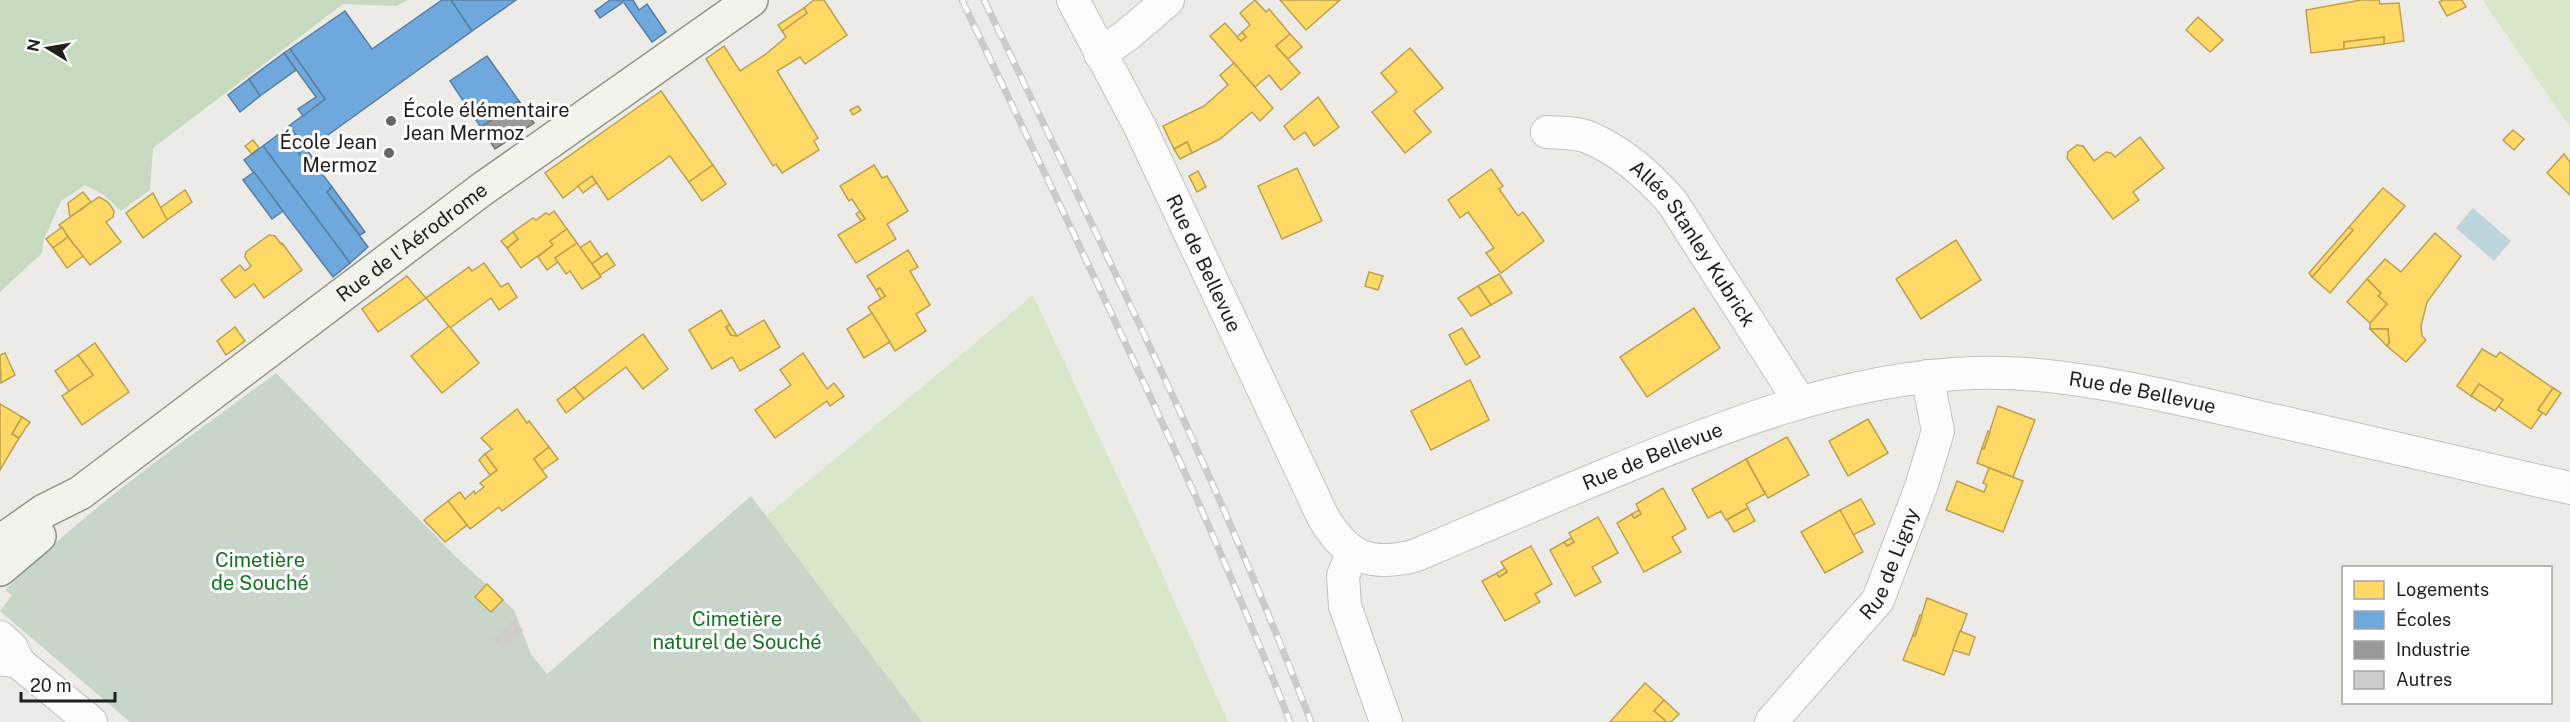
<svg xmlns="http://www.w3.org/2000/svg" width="2570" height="722" font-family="'Public Sans',sans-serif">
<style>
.grass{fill:#d8e7c9}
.forest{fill:#c7d9bf}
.cemetery{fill:#c8d6c9}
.water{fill:#bed5dd}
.homes{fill:#ffd966;stroke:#bca151;stroke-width:1.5}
.schools{fill:#6fa8dc;stroke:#577fa3;stroke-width:1.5}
.industry{fill:#999;stroke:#747474;stroke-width:1.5}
.building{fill:#ceccc9;stroke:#d0cdc9;stroke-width:1.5}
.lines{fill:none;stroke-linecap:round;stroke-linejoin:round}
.street-casing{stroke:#c3c2c0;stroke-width:34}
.secondary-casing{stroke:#939582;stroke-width:36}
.street{stroke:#fcfcfc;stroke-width:32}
.secondary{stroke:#f2f3eb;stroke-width:33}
.rail-casing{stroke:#cbcbca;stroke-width:7}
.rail{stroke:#fff;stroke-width:4.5;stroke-dasharray:14;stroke-linecap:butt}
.poi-dot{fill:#676665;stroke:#fff;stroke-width:2}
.labels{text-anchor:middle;stroke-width:6;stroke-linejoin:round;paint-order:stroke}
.poi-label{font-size:20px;fill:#1f1f1f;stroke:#fff;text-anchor:start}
.street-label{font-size:20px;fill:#1f1f1f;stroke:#fff}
.park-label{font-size:20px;fill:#157423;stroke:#fff}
</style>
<rect width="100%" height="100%" fill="#edebe8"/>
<g class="grass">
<polygon points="2483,0 2570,0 2570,126 2564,119"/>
<polygon points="1033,295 1147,540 1228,722 922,722 766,516"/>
</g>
<polygon class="forest" points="0,0 407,0 397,6 343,4 153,148 150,190 121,211 104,195 85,185 61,201 44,239 42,253 0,292"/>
<path class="cemetery" d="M276,373L455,556L514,610L531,654L547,674L751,496L922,722H130L0,611L12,595L5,590C87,508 183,442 276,373Z"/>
<polygon class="water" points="2473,208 2511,241 2494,261 2456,228"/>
<g class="homes">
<polygon points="814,0 824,0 847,35 805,64 800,57 777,71 818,138 814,141 819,150 782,173 776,164 773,166 706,59 724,46 740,71 766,54 786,37 782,31 807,13 804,8"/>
<polygon points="1255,0 1266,12 1269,9 1290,34 1276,46 1300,73 1281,90 1269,75 1255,87 1210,36 1225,23 1241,41 1246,37 1242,32 1250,25 1240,13"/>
<polygon points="1280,0 1340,0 1306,30"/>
<polygon points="2361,0 2379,0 2380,4 2399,3 2404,41 2384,44 2384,37 2344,42 2344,49 2311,53 2306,10"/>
<polygon points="2443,0 2462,0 2466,7 2447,16 2439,2"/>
<polygon points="804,8 807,13 782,31 778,25"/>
<polygon points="2198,17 2223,40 2210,52 2186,30"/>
<polygon points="1242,32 1246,37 1241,41 1237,37"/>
<polygon points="1290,34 1302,47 1288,59 1276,46"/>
<polygon points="2384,37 2384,44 2344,49 2344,42"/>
<polygon points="1410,48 1443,88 1414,111 1431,132 1405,153 1372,112 1397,92 1381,73"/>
<polygon points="1234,63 1273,108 1260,121 1252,112 1220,139 1192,153 1187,142 1174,149 1163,126 1204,106 1228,85 1220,75"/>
<polygon points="661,91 713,165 689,182 670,156 608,200 592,176 563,198 545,173"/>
<polygon points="1318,97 1339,127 1314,146 1305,132 1294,140 1284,126"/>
<polygon points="858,106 861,110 853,115 850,110"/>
<polygon points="2513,130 2524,139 2514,150 2503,140"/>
<polygon points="2140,137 2164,168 2133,192 2139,200 2113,219 2067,158 2068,152 2077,145 2083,146 2094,161 2106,152 2111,153 2115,157"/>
<polygon points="253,140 259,148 252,154 245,146"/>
<polygon points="1187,142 1192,153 1180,159 1174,149"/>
<polygon points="2564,154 2570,162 2570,195 2547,173"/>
<polygon points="713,165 726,184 702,201 689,182"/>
<polygon points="874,165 882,178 887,176 908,211 887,224 896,239 856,263 838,235 865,219 852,199 849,201 840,186"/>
<polygon points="1297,168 1322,221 1282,239 1258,186"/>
<polygon points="1491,169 1503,186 1499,189 1518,216 1523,212 1544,241 1501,273 1486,253 1494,248 1468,212 1460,218 1448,200"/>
<polygon points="1198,171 1206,187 1197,192 1189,176"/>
<polygon points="592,176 596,183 583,193 578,186"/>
<polygon points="2383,188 2405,206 2330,293 2312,277 2353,230 2349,227"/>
<polygon points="185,190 192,202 167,220 160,208"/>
<polygon points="83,192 91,202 70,217 68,203"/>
<polygon points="153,193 167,220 143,238 126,213"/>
<polygon points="99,197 108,202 114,211 113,217 106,222 121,242 90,265 59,225"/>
<polygon points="554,211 567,229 550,241 553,245 521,268 507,248 518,239 513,232 533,218 536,220 546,213 549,215"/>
<polygon points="860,211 865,219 861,221 856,214"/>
<polygon points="62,227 68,237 53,248 46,239"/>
<polygon points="2349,227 2353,230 2312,277 2309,273"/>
<polygon points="567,229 577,243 555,258 558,262 547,270 538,257 553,245 550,241"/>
<polygon points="513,232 518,239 507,248 501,241"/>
<polygon points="2435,233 2461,256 2427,302 2421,326 2422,336 2426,340 2406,362 2387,346 2389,343 2388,329 2370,329 2370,323 2387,304 2378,296 2381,293 2367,279 2385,259 2401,272"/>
<polygon points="269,235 275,236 281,244 282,243 302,270 264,298 254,284 235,298 221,280 240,265 245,271 251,266 245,257 246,252"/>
<polygon points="68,237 83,256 67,268 53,248"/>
<polygon points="1956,240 1981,280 1921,319 1896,279"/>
<polygon points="590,241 601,257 592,264 580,248"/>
<polygon points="577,243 601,277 582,289 570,271 566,274 555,258"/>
<polygon points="908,250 918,267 910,271 930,305 916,314 926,331 895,351 868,307 885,296 880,288 876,290 867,276"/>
<polygon points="607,253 615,265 600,275 592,264"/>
<polygon points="484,263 501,287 508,283 517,297 499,310 491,298 450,328 426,298 469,267 472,271"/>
<polygon points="1369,272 1383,276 1378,290 1365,286"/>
<polygon points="1499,274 1512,293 1491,305 1478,286"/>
<polygon points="407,276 426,298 378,332 362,309"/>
<polygon points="2367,279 2381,293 2378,296 2387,304 2370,323 2347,302"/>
<polygon points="1478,286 1491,305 1471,316 1458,298"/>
<polygon points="880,288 885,296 881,299 876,290"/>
<polygon points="1694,308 1720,348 1647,397 1620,357"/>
<polygon points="721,310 730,325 726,327 731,335 737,336 764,320 780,347 740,371 732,357 712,369 689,330"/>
<polygon points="872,313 890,342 864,358 847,329"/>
<polygon points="730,325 737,336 731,335 726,327"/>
<polygon points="449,326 479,363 442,393 411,356"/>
<polygon points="235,327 245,341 226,355 217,341"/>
<polygon points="1462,328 1480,357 1466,365 1449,335"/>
<polygon points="2370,329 2388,329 2389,343 2387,346"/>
<polygon points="643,334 668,369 643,389 626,367 584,399 574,387"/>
<polygon points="95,343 129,392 82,425 62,396 93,375 78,355"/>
<polygon points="2482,349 2496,357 2500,352 2553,388 2538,410 2543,412 2531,429 2498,406 2503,400 2479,384 2471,396 2457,386"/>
<polygon points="5,353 15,375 1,383 0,355"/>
<polygon points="803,353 827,389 834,383 844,396 830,406 827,401 775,438 755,410 791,385 780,370"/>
<polygon points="78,355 93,375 69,391 55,371"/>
<polygon points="1470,380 1489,420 1431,450 1411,411"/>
<polygon points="2479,384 2503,400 2495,411 2471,396"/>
<polygon points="574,387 584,399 566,413 557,400"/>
<polygon points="2553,388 2561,393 2546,415 2538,410"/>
<polygon points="0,404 22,417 12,434 19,438 0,470"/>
<polygon points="1998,406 2035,420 2013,477 1977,463 1982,448 1984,449"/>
<polygon points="517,409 527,423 529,421 549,447 534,459 547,477 502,511 499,507 470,529 448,501 460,492 465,499 474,491 475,494 484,487 480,483 497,470 485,454 492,449 481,438"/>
<polygon points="22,417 30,422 19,438 12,434"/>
<polygon points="1868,419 1888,453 1848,476 1829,441"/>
<polygon points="1988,431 1990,432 1984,449 1982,448"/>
<polygon points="1787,437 1809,475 1768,498 1746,459"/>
<polygon points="549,447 558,459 542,470 534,459"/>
<polygon points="485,454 497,470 490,475 479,460"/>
<polygon points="1746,459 1765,494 1746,504 1748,508 1726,520 1721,511 1708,518 1692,489"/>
<polygon points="1989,468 2023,481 2003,532 1946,510 1957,481 1984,492 1987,485 1983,483"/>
<polygon points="1663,488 1686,529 1672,537 1681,552 1644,572 1617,523 1632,514 1634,518 1641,514 1636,504"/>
<polygon points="1861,499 1875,524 1853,535 1840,510"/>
<polygon points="448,501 467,525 445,542 424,520"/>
<polygon points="1748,508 1755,521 1734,532 1727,520"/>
<polygon points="1639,510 1641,514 1634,518 1632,514"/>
<polygon points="1840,510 1863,552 1825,573 1801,532"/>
<polygon points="1598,517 1618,553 1592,567 1601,582 1575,596 1550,550 1564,542 1567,546 1574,542 1569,533"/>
<polygon points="1571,538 1574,542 1567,546 1564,542"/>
<polygon points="1531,546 1552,584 1535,594 1540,602 1505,621 1482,581 1497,573 1499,577 1507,572 1501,562"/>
<polygon points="1505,568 1507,572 1499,577 1497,573"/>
<polygon points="487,584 503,600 491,612 475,597"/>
<polygon points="1927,598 1967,614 1944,675 1903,660 1913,635 1915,636"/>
<polygon points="1920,615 1922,616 1915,636 1913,635"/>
<polygon points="1960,631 1975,637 1969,655 1953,650"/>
<polygon points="1645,683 1664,700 1654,711 1665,720 1664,722 1610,722"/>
<polygon points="1664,700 1679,714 1671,722 1664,722 1665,720 1654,711"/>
</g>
<g class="schools">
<polygon points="442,0 451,0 472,31 307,150 289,126 325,99 290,49 345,11 372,49"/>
<polygon points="451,0 516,0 472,31"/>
<polygon points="610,0 620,0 622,3 600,18 595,11"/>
<polygon points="622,0 633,0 639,10 647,4 666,32 652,42"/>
<polygon points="290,49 325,99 303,116 298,109 316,97 284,53"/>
<polygon points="284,53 296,70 260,96 249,79"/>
<polygon points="487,56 519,101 483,126 486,130 484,132 450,81"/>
<polygon points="249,79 260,96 240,112 228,95"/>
<polygon points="292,130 313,158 306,163 285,134"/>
<polygon points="283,131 306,163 311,159 332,187 327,192 368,247 350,263 263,146"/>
<polygon points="263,146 350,263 333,277 244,160"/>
<polygon points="254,172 283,211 272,219 243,180"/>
<polygon points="332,187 365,232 360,235 327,192"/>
</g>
<polygon class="industry" points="519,101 534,123 495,149 484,132 486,130 483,126"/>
<polygon class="building" points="512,621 522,630 503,649 493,639"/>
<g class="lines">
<g class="street-casing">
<g id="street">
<path id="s1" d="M1073,0L1140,127L1323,517C1347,557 1368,567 1414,556C1477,529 1540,502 1603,476C1722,426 1843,378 1973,373C2063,369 2176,398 2264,418C2366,442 2468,464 2570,488"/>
<polyline points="1100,54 1126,36 1168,0"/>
<path id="s2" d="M1547,132C1561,133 1577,132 1590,138C1621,151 1650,177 1672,202L1800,402"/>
<polyline points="1352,553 1343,576 1345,606 1386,722"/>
<polyline points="0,637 12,648 18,662 0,659"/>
<polyline points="18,662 91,722"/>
<path id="s3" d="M1771,722L1878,600L1921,487L1938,431L1927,376"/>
</g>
</g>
<g class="secondary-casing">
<g id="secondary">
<path id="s4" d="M0,542L44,511L80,493L481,190L751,0"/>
<polyline points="0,569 39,536"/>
</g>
</g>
<use href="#street" class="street"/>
<use href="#secondary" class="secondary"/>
<g class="rail-casing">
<g id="rail">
<path d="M962,0C1075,239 1194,475 1290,722"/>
<path d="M984,0C1098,238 1217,475 1311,722"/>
</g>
</g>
<use href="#rail" class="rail"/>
</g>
<g class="poi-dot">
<circle cx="391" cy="121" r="6"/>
<circle cx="389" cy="153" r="6"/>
</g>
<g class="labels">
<g class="poi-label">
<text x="403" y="117">École élémentaire<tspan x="403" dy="23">Jean Mermoz</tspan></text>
<text x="377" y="149" text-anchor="end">École Jean<tspan x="377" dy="23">Mermoz</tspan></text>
</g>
<g class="street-label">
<text dy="7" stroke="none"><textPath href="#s4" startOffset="510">Rue de l'Aérodrome</textPath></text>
<text dy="7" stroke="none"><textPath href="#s2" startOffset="194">Allée Stanley Kubrick</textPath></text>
<text dy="7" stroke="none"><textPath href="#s1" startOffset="294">Rue de Bellevue</textPath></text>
<text dy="7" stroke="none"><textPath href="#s1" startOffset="1446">Rue de Bellevue</textPath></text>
<text dy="7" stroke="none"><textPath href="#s1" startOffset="942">Rue de Bellevue</textPath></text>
<text dy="7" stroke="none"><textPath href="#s3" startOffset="200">Rue de Ligny</textPath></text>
</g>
<g class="park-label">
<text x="260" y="567">Cimetière<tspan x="260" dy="23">de Souché</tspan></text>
<text x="737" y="626">Cimetière<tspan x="737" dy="23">naturel de Souché</tspan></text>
</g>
</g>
<rect x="2342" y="566" width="210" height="138" fill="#ffffff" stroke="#a5a5a5" stroke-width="1.5"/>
<rect x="2354" y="581" width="30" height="18" fill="#ffd966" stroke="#a5a5a5" stroke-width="1.5"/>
<text x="2396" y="596" font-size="18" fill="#1f1f1f">Logements</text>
<rect x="2354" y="611" width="30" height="18" fill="#6fa8dc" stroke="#a5a5a5" stroke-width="1.5"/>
<text x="2396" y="626" font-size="18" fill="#1f1f1f">Écoles</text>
<rect x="2354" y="641" width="30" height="18" fill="#999999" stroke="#a5a5a5" stroke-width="1.5"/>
<text x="2396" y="656" font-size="18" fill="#1f1f1f">Industrie</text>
<rect x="2354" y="671" width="30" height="18" fill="#ceccc9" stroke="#a5a5a5" stroke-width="1.5"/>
<text x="2396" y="686" font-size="18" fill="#1f1f1f">Autres</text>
<g transform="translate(48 48) rotate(281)" stroke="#ffffff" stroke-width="4.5" paint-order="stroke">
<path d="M0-4.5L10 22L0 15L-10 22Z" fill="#1f1f1f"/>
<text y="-9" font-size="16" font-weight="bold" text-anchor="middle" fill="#1f1f1f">N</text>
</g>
<path d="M21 692v9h94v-9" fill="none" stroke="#1f1f1f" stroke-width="3"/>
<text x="30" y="692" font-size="18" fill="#1f1f1f" stroke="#ffffff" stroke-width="4.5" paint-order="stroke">20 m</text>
</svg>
